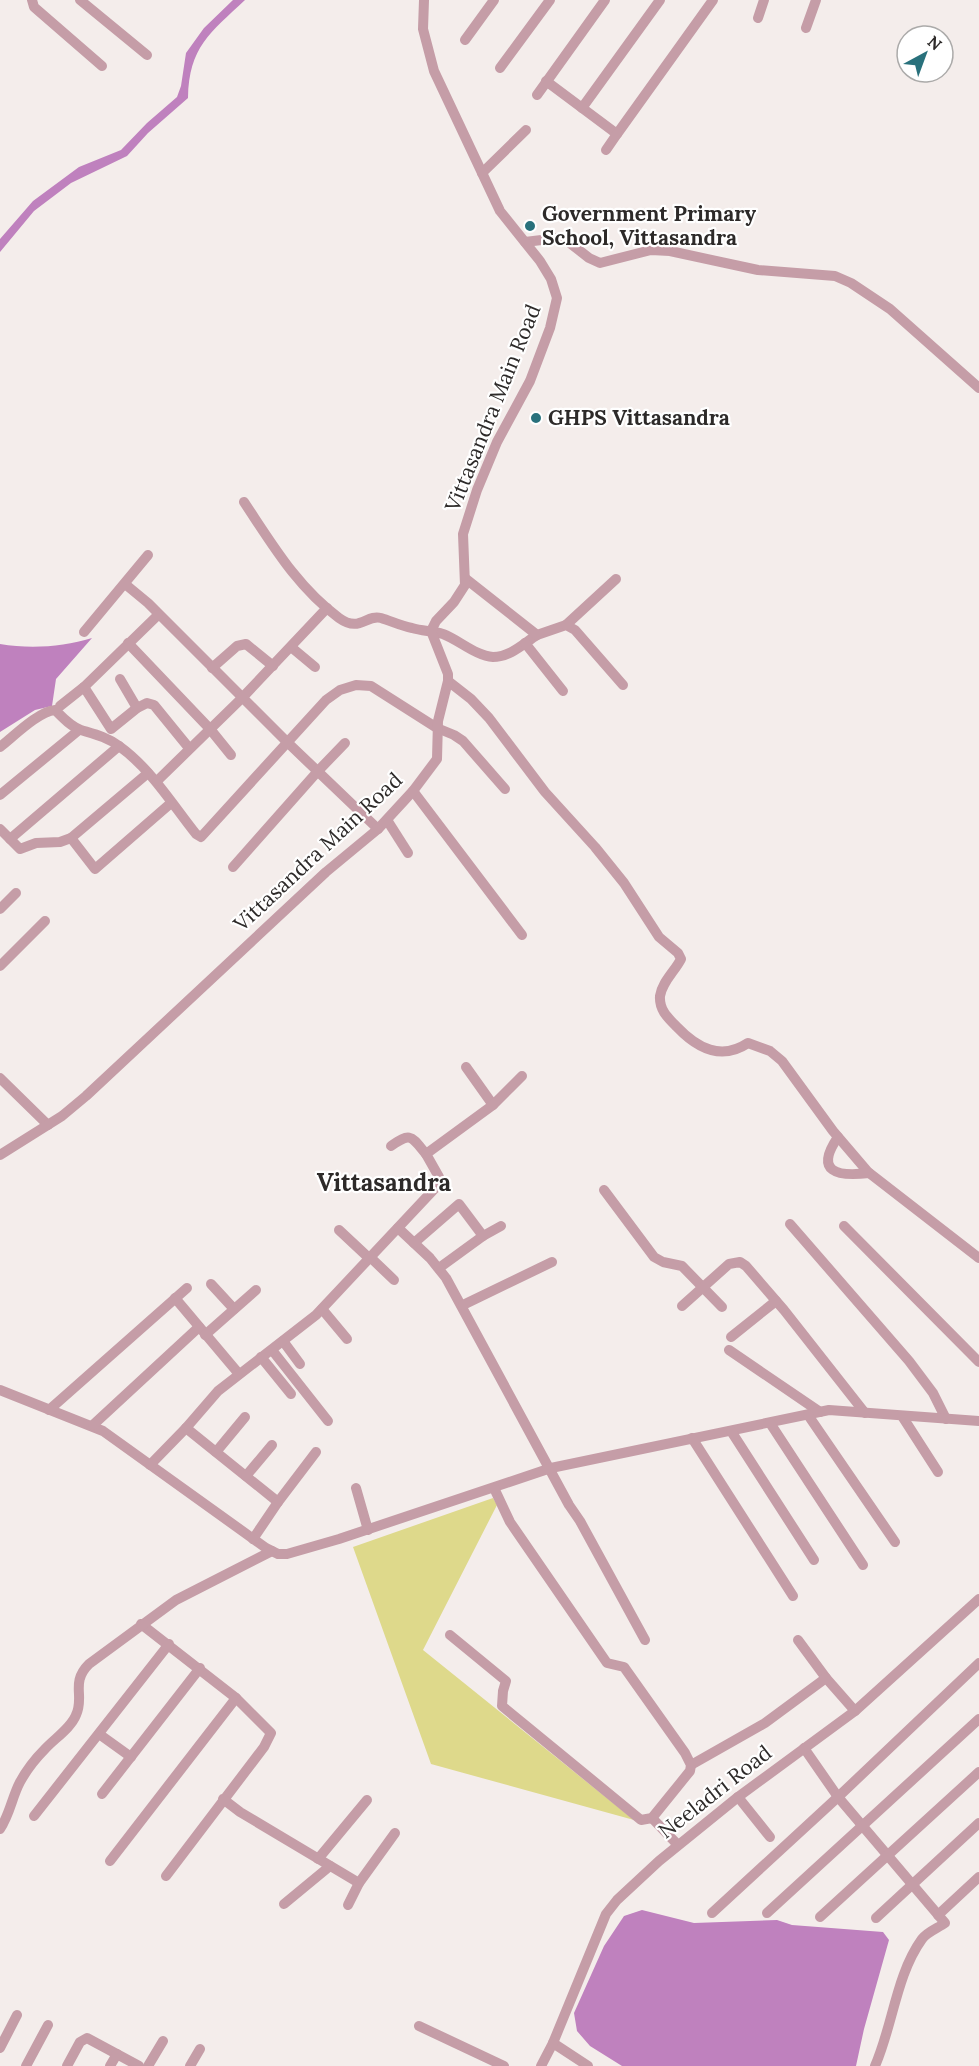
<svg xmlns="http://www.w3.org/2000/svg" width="979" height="2066" font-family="Lora,serif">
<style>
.green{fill:#ded98b}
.water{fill:#bf81be}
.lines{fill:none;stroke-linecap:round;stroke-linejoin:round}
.minor{stroke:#c59da7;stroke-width:10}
.poi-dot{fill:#29717c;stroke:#fff;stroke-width:2}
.labels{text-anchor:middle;stroke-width:4.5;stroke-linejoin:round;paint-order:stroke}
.poi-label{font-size:21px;font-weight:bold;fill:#2d2a29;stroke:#fff;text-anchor:start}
.street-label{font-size:21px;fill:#2d2a29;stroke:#fff}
.quarter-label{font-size:24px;font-weight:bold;fill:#2d2a29;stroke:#fff}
</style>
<rect width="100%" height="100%" fill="#f4edeb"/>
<polygon class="green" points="493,1498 497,1505 423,1650 634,1820 431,1764 353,1547"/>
<g class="water">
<path d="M233,0H245C210,33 189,47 188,98L148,133L127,156L71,183L34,211L0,252V239L33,201L79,167L121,150L147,123L177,97L181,86L186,53L204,28Z"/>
<path d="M92,638L56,679L52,706L35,710L0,732V644C30,649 63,647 92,638Z"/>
<polygon points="642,1910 694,1923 777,1920 792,1925 883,1932 889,1940 864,2029 856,2066 622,2066 590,2046 577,2031 574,2013 604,1946 624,1916"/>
</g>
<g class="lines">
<g class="minor">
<polyline points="32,0 34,7 102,66"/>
<polyline points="80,0 147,55"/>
<polyline points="758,18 764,0"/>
<polyline points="806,28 816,0"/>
<polyline points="465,40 494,0"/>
<polyline points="500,68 550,0"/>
<polyline points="546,81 617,134 713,0"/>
<polyline points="537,95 605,0"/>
<polyline points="582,108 660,0"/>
<polyline points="606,150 617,134"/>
<polyline points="482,173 526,130"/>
<polyline points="525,242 558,238 566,240 589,258 600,263 651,250 670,251 758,270 835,276 851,283 890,309 979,388"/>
<path d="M244,502C272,544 297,587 339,618C360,633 366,614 381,618C391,621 401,626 412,628C422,631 433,631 443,634C459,640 476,656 493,657C510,657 523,644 537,635"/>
<polyline points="466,579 537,635 566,625 575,630 623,685"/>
<polyline points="125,584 148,603 286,741 378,829"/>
<polyline points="566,625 616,579"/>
<polyline points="84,632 148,555"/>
<polyline points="128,643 210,729 231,755"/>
<polyline points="525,643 563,691"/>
<polyline points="291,647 315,667"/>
<polyline points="212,668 237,646 246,644 273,666"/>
<polyline points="120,679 137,708"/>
<path d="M448,681L471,699L489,718L545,792L595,847L624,883L659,937L678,953L681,959C675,971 662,982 660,996C659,1010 668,1018 677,1027C697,1048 721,1061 748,1043L770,1051L782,1061L833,1131L868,1172L979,1258"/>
<polyline points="84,687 111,729 137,708 147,703 154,705 189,748"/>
<polyline points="60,706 84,687 158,615"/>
<path d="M0,747C13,737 39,711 55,710C62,717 71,727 81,730C94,734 107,737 119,746C151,769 172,804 196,834L201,837L326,700L340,690L356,685L371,686L437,728L454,735L463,741L505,789"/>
<polyline points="157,781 242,698 327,608"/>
<polyline points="413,791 522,935"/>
<polyline points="0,795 79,730"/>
<polyline points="387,820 408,853"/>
<polyline points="0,829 20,849 36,843 60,842 71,838 148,773"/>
<polyline points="71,838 95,869 171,803"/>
<polyline points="10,839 119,746"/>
<polyline points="233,867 318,771 345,743"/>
<polyline points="0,909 16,893"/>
<polyline points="0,966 45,921"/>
<polyline points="466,1067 493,1105"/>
<polyline points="0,1078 48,1125"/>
<path d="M838,1137C814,1172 837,1177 869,1173"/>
<path d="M391,1146C411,1132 411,1136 426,1154"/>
<polyline points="0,1155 62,1116 86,1096 326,872 378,829 413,791 437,759 438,721 448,681 448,674 431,631 436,621 454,602 465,585 463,534 477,490 497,442 530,381 550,328 557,298 551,279 540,261 500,211 434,71 423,29 424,0"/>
<polyline points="604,1190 654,1257 663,1262 682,1266 722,1307"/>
<polyline points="790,1224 909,1361 933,1393 946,1419"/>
<polyline points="844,1226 979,1362"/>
<polyline points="398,1228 430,1258 446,1278 569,1505 580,1521 645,1640"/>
<polyline points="339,1230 370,1259"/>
<polyline points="414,1243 459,1204 483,1236"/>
<polyline points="370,1257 394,1280"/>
<polyline points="439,1268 483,1236 501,1226"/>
<polyline points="211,1284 234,1309"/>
<polyline points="175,1298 239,1374"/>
<polyline points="463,1305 552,1262"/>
<polyline points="682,1306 729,1264 740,1262 746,1266 784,1310 865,1413"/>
<polyline points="322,1309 347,1339"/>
<polyline points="205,1335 256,1290"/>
<polyline points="731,1337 776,1301"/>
<polyline points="283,1341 300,1364"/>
<polyline points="272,1350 328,1421"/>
<polyline points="729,1350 820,1412"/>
<polyline points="261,1357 291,1394"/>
<polyline points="0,1390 103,1431 266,1548 278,1554 287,1554 339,1539 551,1468 829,1410 979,1421"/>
<polyline points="49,1410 187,1288"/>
<polyline points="808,1415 895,1542"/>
<polyline points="902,1416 938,1472"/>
<polyline points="770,1423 863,1565"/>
<polyline points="93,1425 199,1327"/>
<polyline points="186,1428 278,1502"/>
<polyline points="731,1431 814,1560"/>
<polyline points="692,1438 793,1596"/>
<polyline points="216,1452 245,1417"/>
<polyline points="150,1465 186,1428 218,1391 316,1315 438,1185 439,1177 426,1154 493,1105 522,1076"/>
<polyline points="246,1476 272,1445"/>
<polyline points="356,1488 368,1530"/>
<polyline points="253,1539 278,1502 316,1452"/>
<polyline points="141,1624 236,1698 271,1733 264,1747 166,1876"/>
<polyline points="450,1635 506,1681 503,1691 502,1706 641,1820 652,1818 690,1771 691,1765 685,1753 624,1667 607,1663 510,1522 494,1488"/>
<polyline points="798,1640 826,1678"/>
<polyline points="99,1734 131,1757"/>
<path d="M804,1748L838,1797L945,1923C938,1928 927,1932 922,1939C896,1975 893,2025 875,2066"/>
<polyline points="691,1765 765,1723 826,1678 855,1711"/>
<polyline points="102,1794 200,1668"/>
<polyline points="738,1797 770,1837"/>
<polyline points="223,1799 240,1812 359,1883"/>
<polyline points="34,1816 169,1644"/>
<polyline points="652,1818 678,1845"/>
<path d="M0,1829C10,1814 12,1797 20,1782C26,1771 36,1758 45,1749C54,1739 71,1728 76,1715C85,1696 70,1683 89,1664L176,1600L272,1551"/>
<polyline points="318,1859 367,1800"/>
<polyline points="110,1861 236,1698"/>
<polyline points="284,1904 330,1866"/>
<polyline points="348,1905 359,1883 395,1833"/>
<polyline points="712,1913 838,1797 979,1663"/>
<polyline points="767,1913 979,1719"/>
<polyline points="938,1915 979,1877"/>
<polyline points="820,1917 979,1772"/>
<polyline points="876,1918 979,1823"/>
<polyline points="419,2026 504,2066"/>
<polyline points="553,2043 588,2066"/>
<polyline points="0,2048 17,2015"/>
<polyline points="26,2066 48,2025"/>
<polyline points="67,2066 80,2042 87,2038 139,2066"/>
<polyline points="110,2066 117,2054"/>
<polyline points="148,2066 163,2041"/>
<polyline points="190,2066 200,2049"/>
<polyline points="541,2066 553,2043 606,1914 617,1900 659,1861 738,1797 855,1711 979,1599"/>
</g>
</g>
<g class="poi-dot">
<circle cx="530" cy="226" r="6"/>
<circle cx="536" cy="418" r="6"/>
</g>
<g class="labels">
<g class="poi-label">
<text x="542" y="221">Government Primary<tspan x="542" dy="24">School, Vittasandra</tspan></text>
<text x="548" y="425">GHPS Vittasandra</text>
</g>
<g class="street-label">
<text transform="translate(493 408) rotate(-68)" y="7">Vittasandra Main Road</text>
<text transform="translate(318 852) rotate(-43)" y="7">Vittasandra Main Road</text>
<text transform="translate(715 1792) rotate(-38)" y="7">Neeladri Road</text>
</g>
<g class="quarter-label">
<text x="384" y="1191">Vittasandra</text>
</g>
</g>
<g transform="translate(925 54) rotate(41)"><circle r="28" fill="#ffffff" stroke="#abaaa9" stroke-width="1.5"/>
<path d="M0-4.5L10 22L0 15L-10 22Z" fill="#29717c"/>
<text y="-9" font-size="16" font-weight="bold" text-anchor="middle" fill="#2d2a29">N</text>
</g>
</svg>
